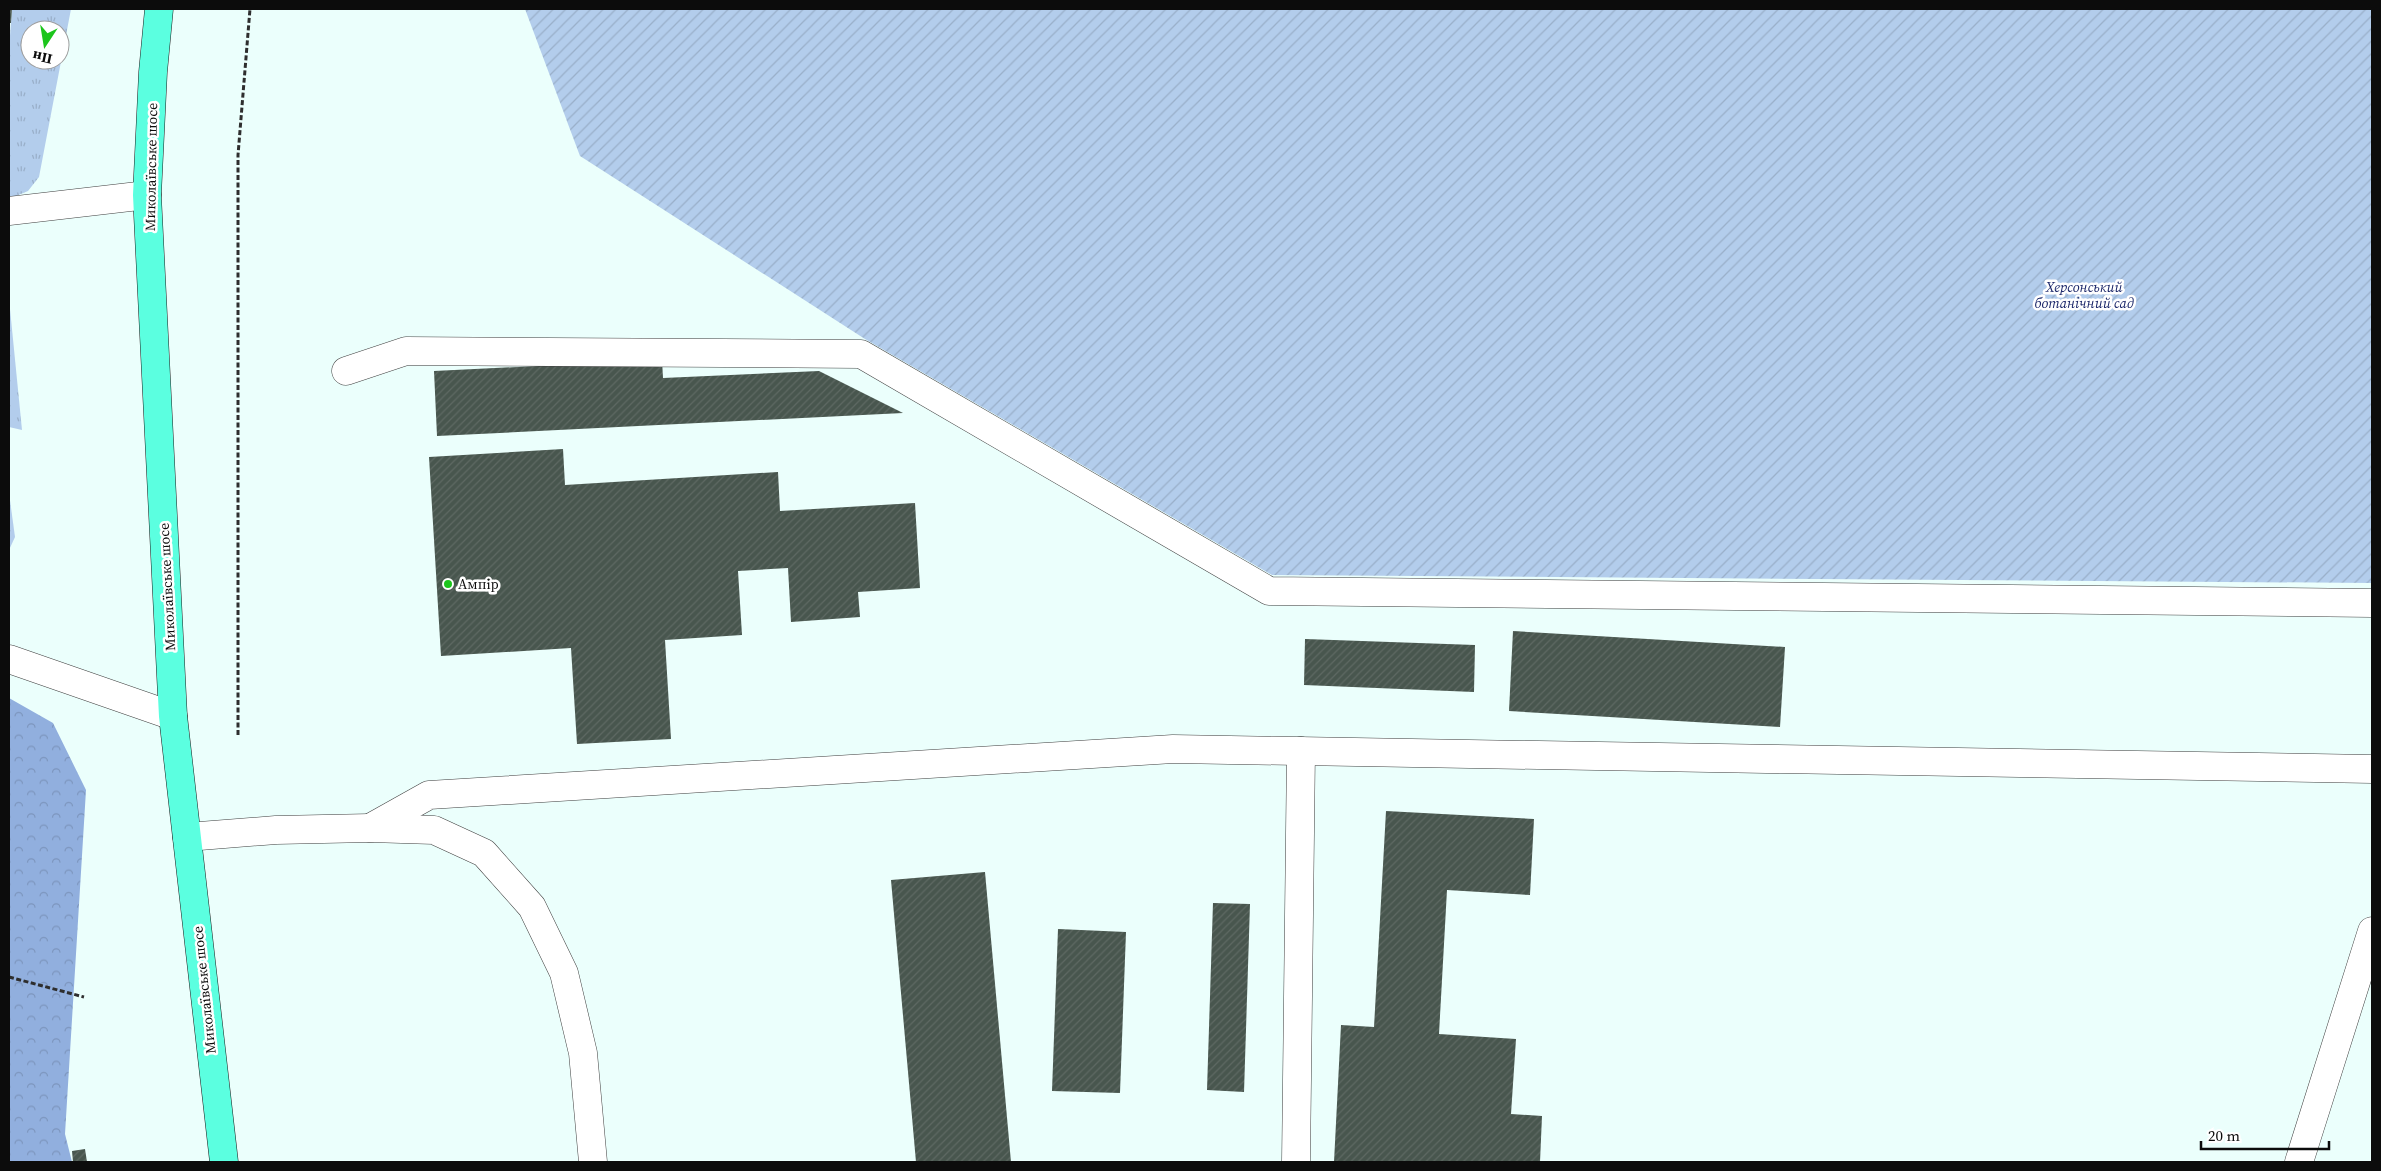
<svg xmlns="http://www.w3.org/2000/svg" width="2381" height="1171" font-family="'Source Serif 4',serif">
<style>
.grass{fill:url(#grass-tufts);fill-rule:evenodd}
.forest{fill:url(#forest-crowns)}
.garden{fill:url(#garden-furrows)}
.building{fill:url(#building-hatch)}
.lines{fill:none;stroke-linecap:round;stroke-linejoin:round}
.minor-casing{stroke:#3f3f3f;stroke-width:29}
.major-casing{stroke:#1d1d1d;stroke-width:29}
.path{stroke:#2e2e2e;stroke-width:3;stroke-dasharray:5 2.5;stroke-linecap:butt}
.minor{stroke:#fff;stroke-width:28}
.major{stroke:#5bffe0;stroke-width:28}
.poi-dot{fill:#1cc51c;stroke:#fff;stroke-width:2}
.labels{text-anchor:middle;stroke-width:5;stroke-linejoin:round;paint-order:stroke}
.street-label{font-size:14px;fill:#0c0c0c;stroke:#fff}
.park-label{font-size:14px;font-style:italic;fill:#192568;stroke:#fff}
.poi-label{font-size:14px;fill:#0c0c0c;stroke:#fff;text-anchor:start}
</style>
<defs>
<pattern id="grass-tufts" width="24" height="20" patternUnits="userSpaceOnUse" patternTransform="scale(1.25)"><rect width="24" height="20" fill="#b3cdec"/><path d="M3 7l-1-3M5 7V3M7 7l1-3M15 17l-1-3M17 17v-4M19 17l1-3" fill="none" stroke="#99afc9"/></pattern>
<pattern id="forest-crowns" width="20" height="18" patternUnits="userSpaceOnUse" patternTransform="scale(1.25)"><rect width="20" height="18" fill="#91afde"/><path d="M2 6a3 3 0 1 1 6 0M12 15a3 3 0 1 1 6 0" fill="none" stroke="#7c95bd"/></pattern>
<pattern id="garden-furrows" width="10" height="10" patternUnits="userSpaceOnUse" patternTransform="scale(1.25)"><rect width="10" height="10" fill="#b3cdec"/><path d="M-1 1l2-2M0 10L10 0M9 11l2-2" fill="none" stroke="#99afc9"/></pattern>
<pattern id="building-hatch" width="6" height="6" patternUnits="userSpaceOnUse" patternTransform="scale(1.25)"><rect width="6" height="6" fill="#48564e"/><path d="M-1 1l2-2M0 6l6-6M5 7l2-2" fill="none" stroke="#5e6963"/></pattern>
</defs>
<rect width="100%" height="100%" fill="#ebfffc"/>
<g class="grass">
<path d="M12,9H71L39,177L28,191L9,199V49ZM30,30H60V60H30Z"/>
<polygon points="9,299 22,430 9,427"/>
<polygon points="9,493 15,537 9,550"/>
</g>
<polygon class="forest" points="9,698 53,723 86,790 65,1134 72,1162 9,1162"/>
<polygon class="garden" points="525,9 2372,9 2372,583 1272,575 865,339 580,156"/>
<g class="building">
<polygon points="9,9 12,9 11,23 9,23"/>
<polygon points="662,360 663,378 819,371 903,413 437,436 434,371"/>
<polygon points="563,449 565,485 778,472 780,511 915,503 920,588 858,592 860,617 791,622 788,568 738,571 742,635 665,640 671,739 577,744 571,648 441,656 429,457"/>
<polygon points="1513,631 1785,647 1780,727 1509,711"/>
<polygon points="1305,639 1475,645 1474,692 1304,685"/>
<polygon points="1386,811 1534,819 1530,895 1447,890 1439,1034 1516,1039 1511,1114 1542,1116 1540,1162 1334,1162 1341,1025 1374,1027"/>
<polygon points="985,872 1011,1162 916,1162 891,880"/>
<polygon points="1213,903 1250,904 1244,1092 1207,1090"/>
<polygon points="1058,929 1126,932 1120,1093 1052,1091"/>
<polygon points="85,1149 87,1162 73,1162 72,1151"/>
</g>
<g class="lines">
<g class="minor-casing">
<g id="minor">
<polyline points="9,211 147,195"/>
<polyline points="346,371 406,351 861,354 1269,591 2372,603"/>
<polyline points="9,659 173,716"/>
<polyline points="370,828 429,795 1173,749 2372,769"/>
<polyline points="187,837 276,830 370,828 434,830 484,853 532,907 564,973 583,1053 593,1162"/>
<polyline points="1296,1162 1301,751"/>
<polyline points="2299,1162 2372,931"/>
</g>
</g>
<g class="major-casing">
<polyline id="major" points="159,9 153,72 147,195 173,716 224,1162"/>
</g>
<g class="path">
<polyline points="238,735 238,155 250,9"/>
<polyline points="9,977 84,997"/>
</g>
<use href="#minor" class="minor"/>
<use href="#major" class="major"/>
</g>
<circle class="poi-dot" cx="448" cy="584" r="5"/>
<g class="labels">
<g class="street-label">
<text transform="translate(151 167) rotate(-89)" y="5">Миколаївське шосе</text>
<text transform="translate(167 587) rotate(-93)" y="5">Миколаївське шосе</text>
<text transform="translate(204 990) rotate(-96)" y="5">Миколаївське шосе</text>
</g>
<g class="park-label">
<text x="2084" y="292">Херсонський<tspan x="2084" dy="16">ботанічний сад</tspan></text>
</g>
<g class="poi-label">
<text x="458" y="589">Ампір</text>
</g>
</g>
<rect width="2381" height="1171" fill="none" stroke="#0c0c0c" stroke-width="20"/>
<g transform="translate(45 45) rotate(192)"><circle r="24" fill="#ffffff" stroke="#9e9e9e"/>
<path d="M0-4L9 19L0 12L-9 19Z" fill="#1cc51c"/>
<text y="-8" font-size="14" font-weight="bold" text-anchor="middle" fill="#0c0c0c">Пн</text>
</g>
<path d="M2201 1141v8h128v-8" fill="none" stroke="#0c0c0c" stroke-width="2.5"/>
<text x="2208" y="1141" font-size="15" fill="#0c0c0c" stroke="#ffffff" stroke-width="4" paint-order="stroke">20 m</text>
</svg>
